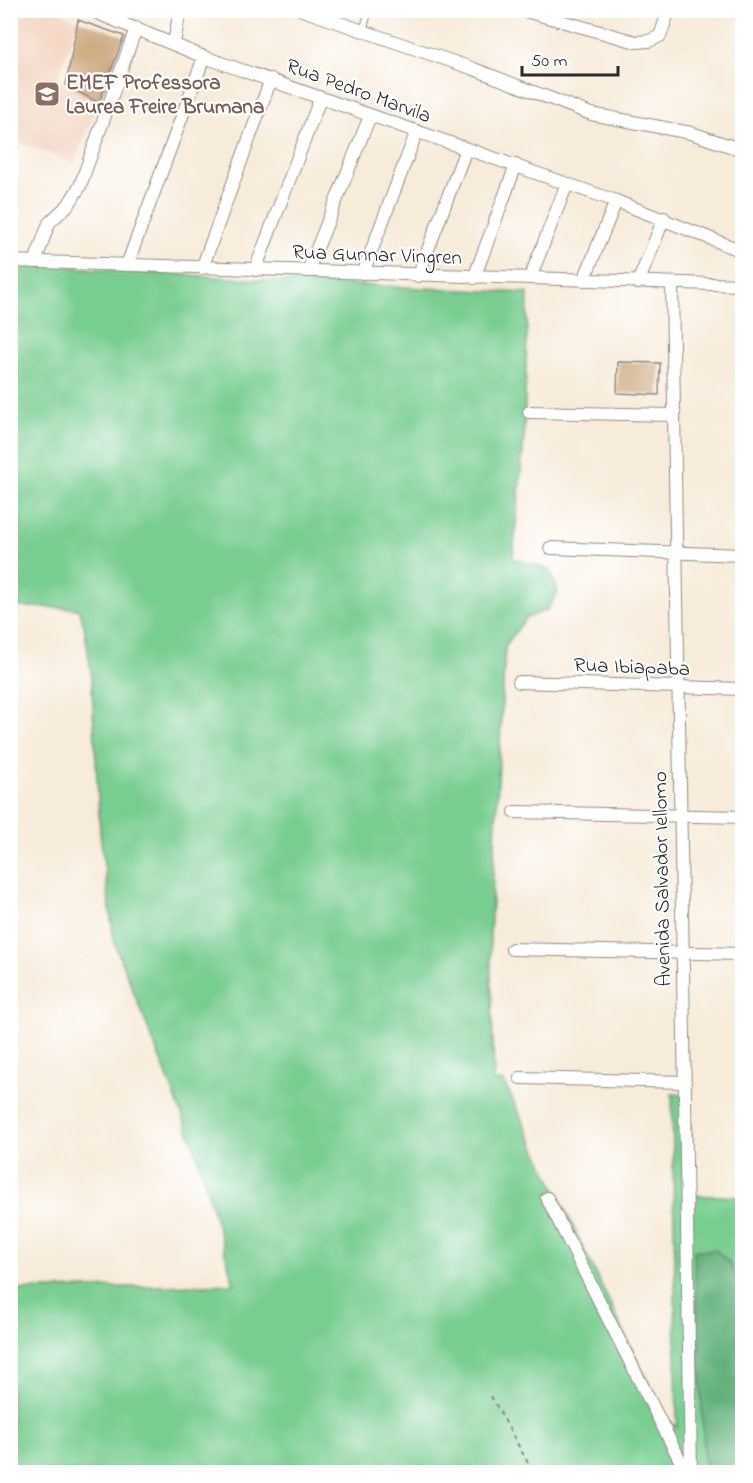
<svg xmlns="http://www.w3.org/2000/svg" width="753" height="1483" font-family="'Indie Flower',sans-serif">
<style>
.built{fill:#f3d4bf}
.green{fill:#78cd91;stroke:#527c5e;stroke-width:1.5}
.forest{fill:#62b07b;stroke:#466e53;stroke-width:1.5}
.building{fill:#ceaa82}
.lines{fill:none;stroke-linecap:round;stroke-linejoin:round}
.lane-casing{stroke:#918b82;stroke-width:8}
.street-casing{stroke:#918b82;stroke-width:14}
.path{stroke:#918b82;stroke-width:2;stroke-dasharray:4.5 4.5;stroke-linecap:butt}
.lane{stroke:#fff;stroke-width:6}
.street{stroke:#fff;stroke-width:12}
.labels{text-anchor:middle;stroke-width:4.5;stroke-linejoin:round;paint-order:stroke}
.education-label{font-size:21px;font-weight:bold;fill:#785e54;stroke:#fff;text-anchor:start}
.street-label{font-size:21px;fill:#2b2b2b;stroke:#fff}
</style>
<rect width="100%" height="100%" fill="#fff"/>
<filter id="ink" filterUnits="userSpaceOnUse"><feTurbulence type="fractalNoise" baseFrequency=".0167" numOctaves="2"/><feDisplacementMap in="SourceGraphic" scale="12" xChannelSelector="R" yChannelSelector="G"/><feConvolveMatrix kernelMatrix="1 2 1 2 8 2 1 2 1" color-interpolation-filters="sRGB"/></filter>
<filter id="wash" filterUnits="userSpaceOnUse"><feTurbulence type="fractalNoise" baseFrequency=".008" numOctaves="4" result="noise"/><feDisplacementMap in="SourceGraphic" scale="24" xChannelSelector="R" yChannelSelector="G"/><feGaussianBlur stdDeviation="1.35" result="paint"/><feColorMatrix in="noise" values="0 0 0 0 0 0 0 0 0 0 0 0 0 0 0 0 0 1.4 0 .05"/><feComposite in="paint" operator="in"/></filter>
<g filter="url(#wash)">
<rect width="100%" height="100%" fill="#f7ebd9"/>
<polygon class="built" points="11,11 55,11 78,20 57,80 99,103 74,163 11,139"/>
<path class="green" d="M11,263L277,281L528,293L524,438L513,558L550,570L558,592L547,610L526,618L505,646L490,936L494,1081L504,1082L666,1420L677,1427L672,1094L690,1095L692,1195L742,1197V1290L729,1263L703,1453L705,1472H11V1290L234,1284L194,1145L114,942L100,833L91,672L84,625L78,609C55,606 34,608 11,607Z"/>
<polygon class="forest" points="698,1250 716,1250 729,1263 742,1290 742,1472 705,1472 694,1251"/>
<g id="blocks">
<g class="building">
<polygon points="78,20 124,36 99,103 66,85"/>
<polygon points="618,362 660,363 659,395 617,393"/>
</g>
</g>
</g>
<g filter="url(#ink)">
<use href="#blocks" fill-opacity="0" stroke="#918b82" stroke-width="1.5"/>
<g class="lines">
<g class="lane-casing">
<polyline id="lane" points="363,31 369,10"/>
</g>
<g class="street-casing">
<g id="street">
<polyline points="90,10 204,57 616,201 742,251"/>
<polyline points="302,10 474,69 591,114 691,133 742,150"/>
<polyline points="522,10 636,42 649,41 660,36 669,10"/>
<polyline points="174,43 180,10"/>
<polyline points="10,261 742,285"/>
<polyline points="35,262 49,223 69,204 80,186 136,28"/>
<polyline points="127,265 204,57"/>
<polyline points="202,268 271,79"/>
<polyline points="255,270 320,99"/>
<polyline points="308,271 370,116"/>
<polyline points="363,273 417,131"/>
<polyline points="418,276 466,149"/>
<polyline points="474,278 516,165"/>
<polyline points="530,278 567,184"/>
<polyline points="584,280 616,201"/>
<polyline points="638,283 664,218"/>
<polyline points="672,284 691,1472"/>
<polyline points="529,412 674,415"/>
<polyline points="550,548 742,555"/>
<polyline points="519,682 742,689"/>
<polyline points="515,812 742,817"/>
<polyline points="512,949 742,954"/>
<polyline points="520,1078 684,1082"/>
<polyline points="547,1198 686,1472"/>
</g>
</g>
<polyline class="path" points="491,1396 533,1472"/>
<use href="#lane" class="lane"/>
<use href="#street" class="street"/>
</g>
</g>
<defs>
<g id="school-square" transform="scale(1.35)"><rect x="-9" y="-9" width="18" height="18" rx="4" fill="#8d6e63" stroke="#fff"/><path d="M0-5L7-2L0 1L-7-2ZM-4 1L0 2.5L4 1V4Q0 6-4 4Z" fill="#fff"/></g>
</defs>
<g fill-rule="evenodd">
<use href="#school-square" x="47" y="94"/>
</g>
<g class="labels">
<g class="education-label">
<text x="66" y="89">EMEF Professora<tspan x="66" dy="24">Laurea Freire Brumana</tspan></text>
</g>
<g class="street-label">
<text transform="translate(359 90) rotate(20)" y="7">Rua Pedro Marvila</text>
<text transform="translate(377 254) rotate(2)" y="7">Rua Gunnar Vingren</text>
<text transform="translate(632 666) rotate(2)" y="7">Rua Ibiapaba</text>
<text transform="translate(661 879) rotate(-91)" y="7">Avenida Salvador Iellomo</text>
</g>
</g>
<rect width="753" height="1483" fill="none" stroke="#fff" stroke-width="36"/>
<path d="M522 66v9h96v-9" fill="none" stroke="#2b2b2b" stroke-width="3"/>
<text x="531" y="66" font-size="18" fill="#2b2b2b" stroke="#ffffff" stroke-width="4.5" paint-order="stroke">50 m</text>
</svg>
